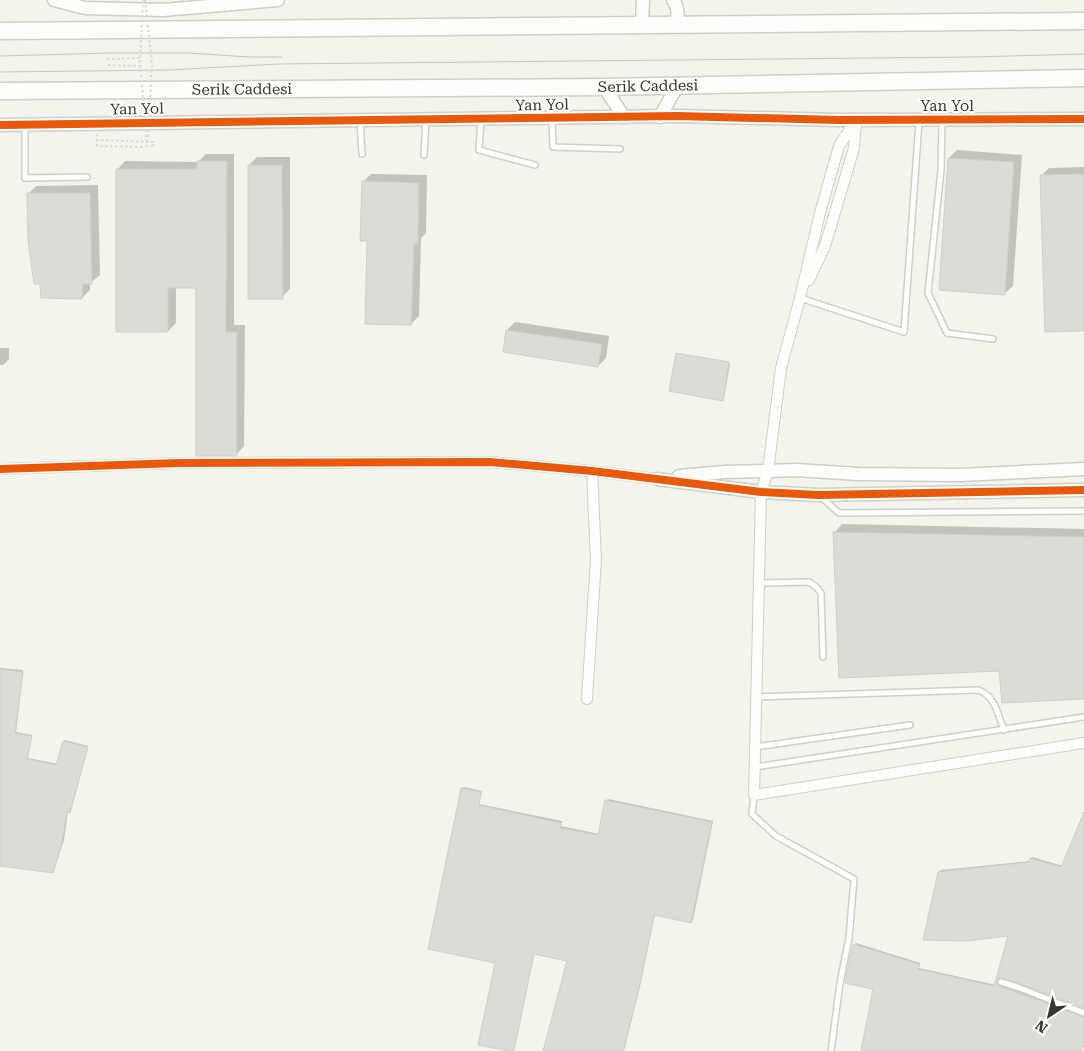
<svg xmlns="http://www.w3.org/2000/svg" width="1084" height="1051" font-family="'Roboto Serif',serif">
<style>
.shadow{fill:#0003}
.building{fill:#dbdcd5;stroke:#cecfc8}
.lines{fill:none;stroke-linecap:round;stroke-linejoin:round}
.service-casing{stroke:#cfcfc9;stroke-width:8}
.minor-casing{stroke:#cfcfc9;stroke-width:12}
.tertiary-casing{stroke:#cfcfc9;stroke-width:15}
.trunk-casing{stroke:#cfcfc9;stroke-width:19}
.path{stroke:#d9d9d6;stroke-width:2;stroke-dasharray:2.5 2.5;stroke-linecap:butt}
.service{stroke:#fdfdfc;stroke-width:5}
.minor{stroke:#fdfdfc;stroke-width:10}
.tertiary{stroke:#fdfdfc;stroke-width:12}
.trunk{stroke:#fdfdfc;stroke-width:16}
.tram{stroke:#c5c5c3;stroke-width:1}
.path-bridge{stroke:#d9d9d6;stroke-width:2;stroke-dasharray:2.5 2.5;stroke-linecap:butt}
.cycleway-casing{stroke:#fff;stroke-width:11}
.cycleway{stroke:#e8590c;stroke-width:8}
.labels{text-anchor:middle;stroke-width:4;stroke-linejoin:round;paint-order:stroke}
.street-label{font-size:15px;fill:#373731;stroke:#fff}
</style>
<rect width="100%" height="100%" fill="#f4f4ec"/>
<g class="shadow">
<polygon points="957,150 1022,155 1013,286 1004,294 949,158"/>
<polygon points="206,154 234,154 234,325 245,325 244,446 236,455 198,287 176,286 176,323 168,331 117,170 125,161 198,162"/>
<polygon points="257,157 290,157 290,289 282,297 249,165"/>
<polygon points="1084,167 1084,330 1041,176 1049,168"/>
<polygon points="371,174 427,175 426,233 421,238 419,316 411,324 368,240 363,182"/>
<polygon points="98,185 100,275 90,283 90,290 82,298 28,194 36,186"/>
<polygon points="515,322 609,336 606,358 598,366 504,351 507,330"/>
<polygon points="0,348 9,348 9,359 3,365 0,365"/>
<polygon points="677,355 730,364 724,398 722,400"/>
<polygon points="842,524 1084,529 1084,698 1000,670 834,533"/>
<polygon points="0,668 23,670 16,732 32,735 28,758 58,764 64,741 65,740 88,746 71,810 70,812 68,811 64,840 54,870 52,872 0,864"/>
<polygon points="464,787 482,791 479,804 562,821 561,826 599,834 607,800 608,799 713,821 693,920 691,922 655,914 640,986 624,1051 545,1051 568,960 536,953 496,962 462,788"/>
<polygon points="1084,814 1084,1007 1010,934 939,872 941,870 1030,861 1032,857 1063,866"/>
<polygon points="856,943 920,963 919,968 996,985 998,978 998,982 1001,985 1084,1016 1084,1045 1081,1051 862,1051 875,988 854,945"/>
</g>
<g class="building">
<polygon points="948,158 1014,162 1005,295 939,290"/>
<polygon points="197,161 227,161 226,332 237,332 237,456 196,456 196,288 168,288 168,332 116,332 116,169 197,169"/>
<polygon points="248,165 282,165 283,299 248,299"/>
<polygon points="1084,174 1084,331 1045,332 1040,175"/>
<polygon points="362,181 419,183 418,243 414,244 411,325 365,324 367,241 360,241"/>
<polygon points="27,193 90,193 92,284 83,284 82,299 41,298 40,284 34,284 28,241"/>
<polygon points="506,330 602,344 598,367 503,352"/>
<polygon points="676,353 729,362 723,401 669,391"/>
<polygon points="833,532 1084,537 1084,699 1002,703 999,671 839,678"/>
<polygon points="0,669 23,672 15,733 32,736 27,759 56,765 63,741 88,747 70,813 67,812 62,842 53,873 0,866"/>
<polygon points="461,788 481,792 479,805 561,823 560,828 598,835 605,800 712,822 691,923 654,915 639,989 623,1051 543,1051 567,961 534,954 514,1051 508,1051 478,1045 495,963 428,949"/>
<polygon points="1084,812 1084,1008 1019,983 1002,978 998,978 997,982 1000,986 1084,1017 1084,1045 1081,1051 861,1051 873,989 845,983 853,944 919,964 918,969 994,986 1008,936 967,941 923,940 938,872 1029,862 1030,858 1061,867"/>
</g>
<g class="lines">
<g class="service-casing">
<g id="service">
<polyline points="552,119 553,147 620,149"/>
<polyline points="481,120 479,150 535,165"/>
<polyline points="360,121 362,154"/>
<polyline points="942,121 941,170 928,293 947,333 993,339"/>
<polyline points="25,125 25,178 87,177"/>
<polyline points="424,155 426,120"/>
<polyline points="800,298 904,332 919,121"/>
<polyline points="821,497 839,513 1084,511"/>
<path d="M759,583L809,582C814,585 818,588 821,593L823,657"/>
<path d="M756,697L978,690C995,695 998,715 1004,730"/>
<polyline points="755,747 910,725"/>
<polyline points="755,767 1084,717"/>
<polyline points="754,795 752,814 776,836 854,879 849,938 840,983 831,1051"/>
<polyline points="1001,982 1017,987 1084,1013"/>
</g>
</g>
<g class="minor-casing">
<g id="minor">
<polyline points="856,120 839,146 820,213 800,298 781,368 768,471 761,492 754,795 1084,743"/>
<polyline points="809,280 825,246 854,148 856,122"/>
<polyline points="0,469 179,463 490,462 592,471 657,479"/>
<polyline points="587,699 596,560 592,471"/>
</g>
</g>
<g class="tertiary-casing">
<g id="tertiary">
<polyline points="54,0 85,8 163,10 278,0"/>
<path d="M673,0C679,8 678,15 676,24"/>
<polyline points="642,25 643,0"/>
<polyline points="604,87 624,117"/>
<polyline points="660,117 677,86"/>
<polyline points="0,125 677,116 838,120 1084,119"/>
<polyline points="679,476 725,472 768,471 796,470 858,474 960,475 1084,469"/>
<polyline points="657,479 761,492 818,495 1084,490"/>
</g>
</g>
<g class="trunk-casing">
<g id="trunk">
<polyline points="0,31 1084,21"/>
<path id="s1" d="M0,91L604,87L1084,78"/>
</g>
</g>
<g class="path">
<polyline points="107,59 141,58"/>
<polyline points="108,65 141,66"/>
<polyline points="97,134 97,146 143,147"/>
<polyline points="96,140 154,142 154,146"/>
</g>
<use href="#service" class="service"/>
<use href="#minor" class="minor"/>
<use href="#tertiary" class="tertiary"/>
<use href="#trunk" class="trunk"/>
<g class="tram">
<polyline points="0,56 111,53 189,53 249,57 282,57"/>
<polyline points="0,72 169,70 278,64 972,57 1084,54"/>
</g>
<g class="path-bridge">
<polyline points="143,0 140,62 147,146 154,146"/>
<polyline points="145,0 152,65 148,138"/>
</g>
<g class="cycleway-casing">
<g id="cycleway">
<polyline points="0,125 677,116 838,120 1084,119"/>
<polyline points="0,469 179,463 490,462 592,471 761,492 818,495 1084,490"/>
</g>
</g>
<use href="#cycleway" class="cycleway"/>
</g>
<g class="labels">
<g class="street-label">
<text dy="5" stroke="none"><textPath href="#s1" startOffset="648">Serik Caddesi</textPath></text>
<text dy="5" stroke="none"><textPath href="#s1" startOffset="242">Serik Caddesi</textPath></text>
<text transform="translate(542 105) rotate(-1)" y="5">Yan Yol</text>
<text x="947" y="111">Yan Yol</text>
<text transform="translate(137 109) rotate(-1)" y="5">Yan Yol</text>
</g>
</g>
<g transform="translate(1049 1016) rotate(215)" stroke="#ffffff" stroke-width="4" paint-order="stroke">
<path d="M0-4L9 19L0 12L-9 19Z" fill="#373731"/>
<text y="-8" font-size="14" font-weight="bold" text-anchor="middle" fill="#373731">N</text>
</g>
</svg>
